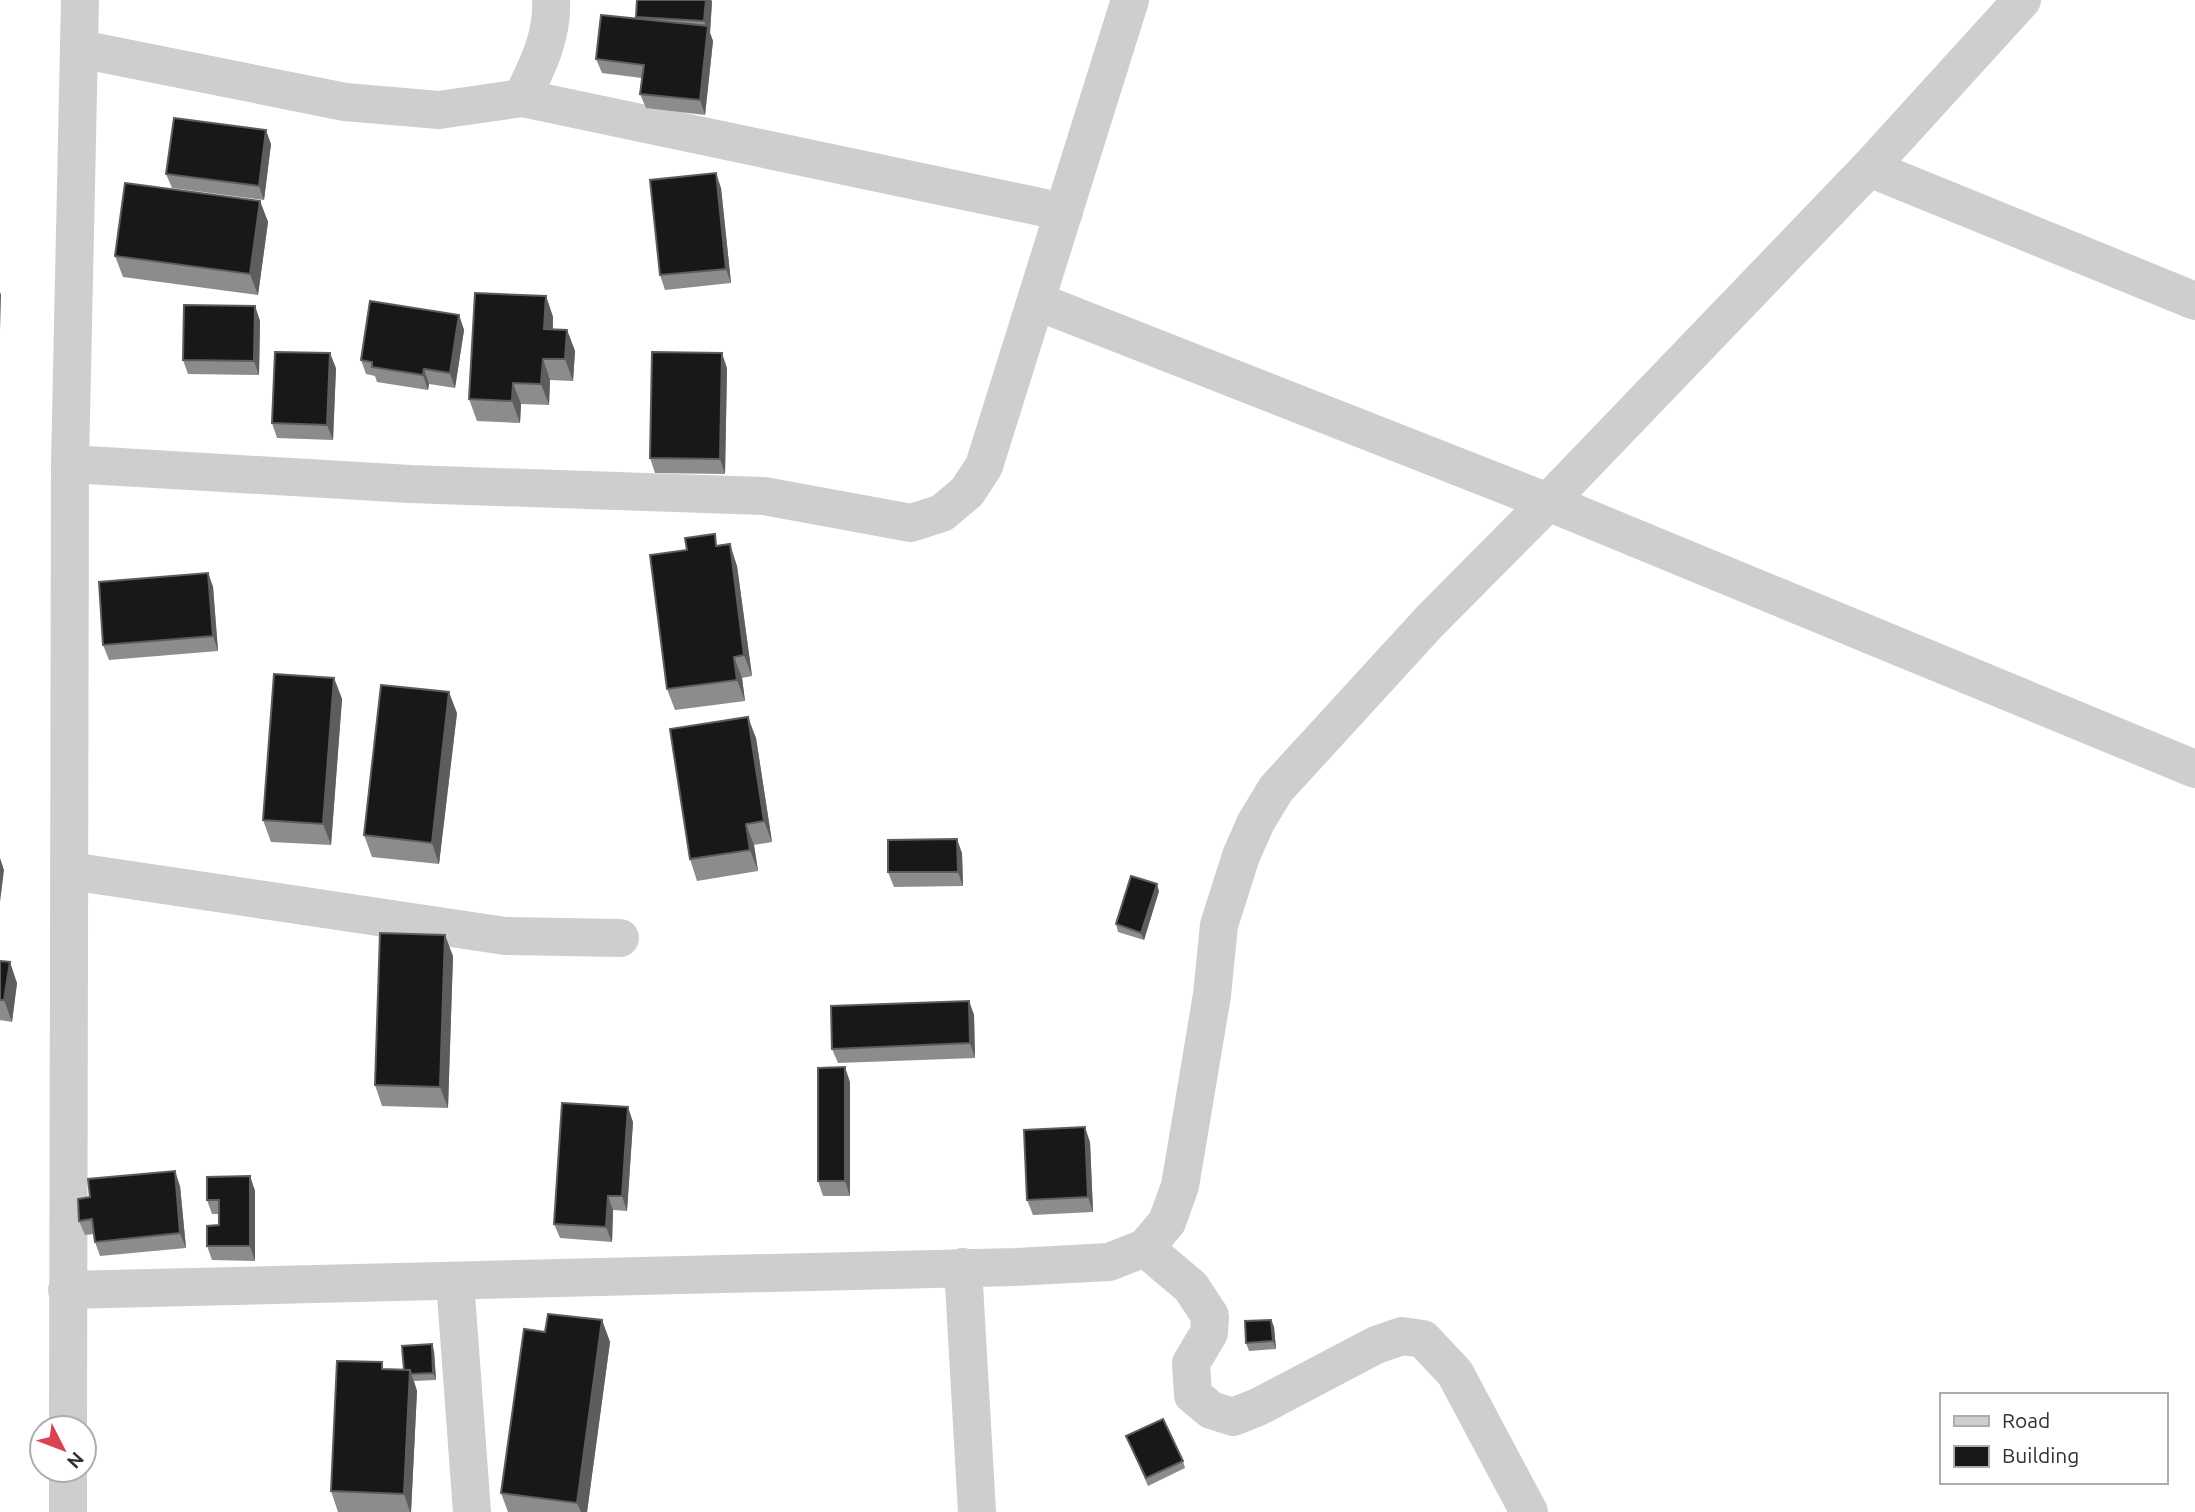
<svg xmlns="http://www.w3.org/2000/svg" width="2195" height="1512" font-family="Ubuntu,sans-serif">
<style>
.lines{fill:none;stroke-linecap:round;stroke-linejoin:round}
.minor{stroke:#cecece;stroke-width:38}
.wall{fill:#8c8c8c}
.shaded-wall{fill:#5d5d5d}
.building{fill:#181818;stroke:#5d5d5d;stroke-width:2}
</style>
<rect width="100%" height="100%" fill="#fff"/>
<g class="lines">
<g class="minor">
<path d="M80,49L345,102L439,110L522,98C537,67 553,36 551,0"/>
<polyline points="522,98 1064,212"/>
<polyline points="1869,168 2195,301"/>
<polyline points="1036,301 1548,502 2195,769"/>
<polyline points="70,464 80,0"/>
<polyline points="70,871 505,936 620,938"/>
<polyline points="1145,1248 1191,1287 1210,1316 1209,1333 1191,1363 1193,1395 1211,1410 1233,1417 1258,1407 1376,1345 1402,1336 1423,1339 1455,1373 1529,1512"/>
<polyline points="963,1267 977,1512"/>
<polyline points="455,1281 472,1512"/>
<polyline points="67,1290 1015,1267 1109,1262 1145,1248 1167,1222 1180,1186 1212,995 1219,925 1241,856 1256,822 1276,789 1429,622 1548,502 1869,168 2022,0"/>
<polyline points="68,1428 70,464 410,484 764,496 911,523 942,513 967,492 984,466 1130,0"/>
<polyline points="68,1470 68,1512"/>
</g>
</g>
<g class="wall">
<polygon points="712,1 710,33 713,41 705,115 646,108 640,94 642,78 602,73 596,59 637,19 636,17"/>
<polygon points="271,144 264,200 172,188 166,174"/>
<polygon points="721,188 731,283 665,290 660,275"/>
<polygon points="260,201 268,222 258,295 123,277 115,256"/>
<polygon points="546,296 553,317 553,329 567,330 575,351 573,381 550,380 549,405 521,404 520,423 477,421 469,399"/>
<polygon points="255,306 260,321 259,375 188,374 183,360"/>
<polygon points="459,315 464,330 455,388 429,384 428,390 377,382 375,376 366,374 361,360"/>
<polygon points="336,368 333,440 277,438 272,423"/>
<polygon points="727,368 725,474 655,473 650,458"/>
<polygon points="719,546 737,566 752,676 742,678 745,701 675,710 667,689"/>
<polygon points="208,573 213,587 218,651 109,660 103,645"/>
<polygon points="334,678 342,699 331,845 271,842 263,820"/>
<polygon points="457,713 439,864 372,857 364,835"/>
<polygon points="756,738 772,842 754,845 758,871 697,881 690,859"/>
<polygon points="962,853 963,886 894,887 888,872"/>
<polygon points="1159,891 1144,940 1118,932 1116,924"/>
<polygon points="453,956 448,1108 382,1106 375,1085"/>
<polygon points="0,961 17,983 12,1022 0,1020"/>
<polygon points="969,1001 974,1015 975,1058 838,1063 832,1049"/>
<polygon points="850,1082 850,1196 823,1196 818,1181"/>
<polygon points="633,1122 627,1211 613,1210 612,1242 560,1238 554,1224"/>
<polygon points="1090,1142 1093,1212 1033,1215 1027,1200"/>
<polygon points="250,1176 255,1191 255,1261 212,1260 207,1246 219,1225 219,1214 212,1214 207,1200"/>
<polygon points="180,1186 186,1248 100,1256 95,1242 94,1234 85,1235 79,1221"/>
<polygon points="602,1320 610,1342 587,1512 508,1512 501,1493 545,1332"/>
<polygon points="1271,1320 1274,1327 1276,1349 1249,1351 1246,1343"/>
<polygon points="432,1344 434,1351 436,1380 414,1381 417,1391 411,1512 338,1512 331,1491 404,1370"/>
<polygon points="1126,1436 1183,1461 1185,1468 1148,1486"/>
</g>
<g class="shaded-wall">
<polygon points="706,0 711,0 712,1 710,33 713,41 705,115 700,100 707,29 704,21"/>
<polygon points="266,130 271,144 264,200 259,186"/>
<polygon points="716,173 721,188 731,283 726,269"/>
<polygon points="260,201 268,222 258,295 250,274"/>
<polygon points="0,292 1,295 0,330"/>
<polygon points="546,296 553,317 552,350 544,329"/>
<polygon points="255,306 260,321 259,375 254,361"/>
<polygon points="459,315 464,330 455,388 450,373"/>
<polygon points="567,330 575,351 573,381 565,359"/>
<polygon points="330,353 336,368 333,440 327,425"/>
<polygon points="722,353 727,368 725,474 720,459"/>
<polygon points="543,359 550,380 549,405 541,384"/>
<polygon points="424,369 429,384 428,390 423,375"/>
<polygon points="513,383 521,404 520,423 512,401"/>
<polygon points="730,544 737,566 752,676 744,655"/>
<polygon points="208,573 213,587 218,651 213,636"/>
<polygon points="734,657 742,678 745,701 737,680"/>
<polygon points="334,678 342,699 331,845 323,824"/>
<polygon points="449,692 457,713 439,864 432,843"/>
<polygon points="748,717 756,738 772,842 764,821"/>
<polygon points="746,824 754,845 758,871 750,850"/>
<polygon points="957,839 962,853 963,886 958,872"/>
<polygon points="0,858 4,870 0,902"/>
<polygon points="1157,884 1159,891 1144,940 1141,933"/>
<polygon points="445,935 453,956 448,1108 440,1087"/>
<polygon points="10,962 17,983 12,1022 4,1000"/>
<polygon points="969,1001 974,1015 975,1058 970,1043"/>
<polygon points="845,1067 850,1082 850,1196 845,1181"/>
<polygon points="628,1107 633,1122 627,1211 622,1196"/>
<polygon points="1085,1127 1090,1142 1093,1212 1088,1197"/>
<polygon points="175,1171 180,1186 186,1248 180,1233"/>
<polygon points="250,1176 255,1191 255,1261 250,1246"/>
<polygon points="608,1196 613,1210 612,1242 606,1227"/>
<polygon points="602,1320 610,1342 587,1512 581,1512 577,1503"/>
<polygon points="1271,1320 1274,1327 1276,1349 1273,1341"/>
<polygon points="432,1344 434,1351 436,1380 433,1373"/>
<polygon points="410,1370 417,1391 411,1512 410,1512 404,1494"/>
</g>
<g class="building">
<polygon points="637,0 706,0 704,21 636,17"/>
<polygon points="601,15 708,26 700,100 640,94 644,65 596,59"/>
<polygon points="174,118 266,130 259,186 166,174"/>
<polygon points="716,173 726,269 660,275 650,180"/>
<polygon points="125,183 260,201 250,274 115,256"/>
<polygon points="475,293 546,296 544,329 567,330 565,359 543,359 541,384 513,383 512,401 469,399"/>
<polygon points="370,301 459,315 450,373 424,369 423,375 372,367 372,362 361,360"/>
<polygon points="184,305 255,306 254,361 183,360"/>
<polygon points="275,352 330,353 327,425 272,423"/>
<polygon points="652,352 722,353 720,459 650,458"/>
<polygon points="715,534 716,546 730,544 744,655 734,657 737,680 667,689 650,555 687,550 685,538"/>
<polygon points="208,573 213,636 103,645 99,582"/>
<polygon points="274,674 334,678 323,824 263,820"/>
<polygon points="381,685 449,692 432,843 364,835"/>
<polygon points="748,717 764,821 746,824 750,850 690,859 670,729"/>
<polygon points="957,839 958,872 888,872 888,840"/>
<polygon points="1131,876 1157,884 1141,933 1116,924"/>
<polygon points="380,933 445,935 440,1087 375,1085"/>
<polygon points="0,961 10,962 4,1000 0,1000"/>
<polygon points="969,1001 970,1043 832,1049 831,1006"/>
<polygon points="845,1067 845,1181 818,1181 818,1068"/>
<polygon points="562,1103 628,1107 622,1196 608,1196 606,1227 554,1224"/>
<polygon points="1085,1127 1088,1197 1027,1200 1024,1130"/>
<polygon points="175,1171 180,1233 95,1242 92,1219 79,1221 78,1199 90,1197 88,1179"/>
<polygon points="250,1176 250,1246 207,1246 207,1226 219,1225 219,1200 207,1200 207,1177"/>
<polygon points="548,1314 602,1320 577,1503 501,1493 524,1329 545,1332"/>
<polygon points="1271,1320 1273,1341 1246,1343 1245,1321"/>
<polygon points="432,1344 433,1373 411,1374 410,1370 404,1370 402,1346"/>
<polygon points="337,1361 382,1362 382,1369 410,1370 404,1494 331,1491"/>
<polygon points="1163,1419 1183,1461 1146,1478 1126,1436"/>
</g>
<rect x="1940" y="1393" width="228" height="91" fill="#ffffff" stroke="#adadad" stroke-width="2"/>
<rect x="1954" y="1416" width="35" height="10" fill="#cecece" stroke="#adadad" stroke-width="2"/>
<text x="2002" y="1428" font-size="21" fill="#313131">Road</text>
<rect x="1954" y="1446" width="35" height="21" fill="#181818" stroke="#adadad" stroke-width="2"/>
<text x="2002" y="1463" font-size="21" fill="#313131">Building</text>
<g transform="translate(63 1449) rotate(132)"><circle r="33" fill="#ffffff" stroke="#adadad" stroke-width="2"/>
<path d="M0-5L12 26L0 18L-12 26Z" fill="#d84451"/>
<text y="-10" font-size="19" font-weight="bold" text-anchor="middle" fill="#313131">N</text>
</g>
</svg>
